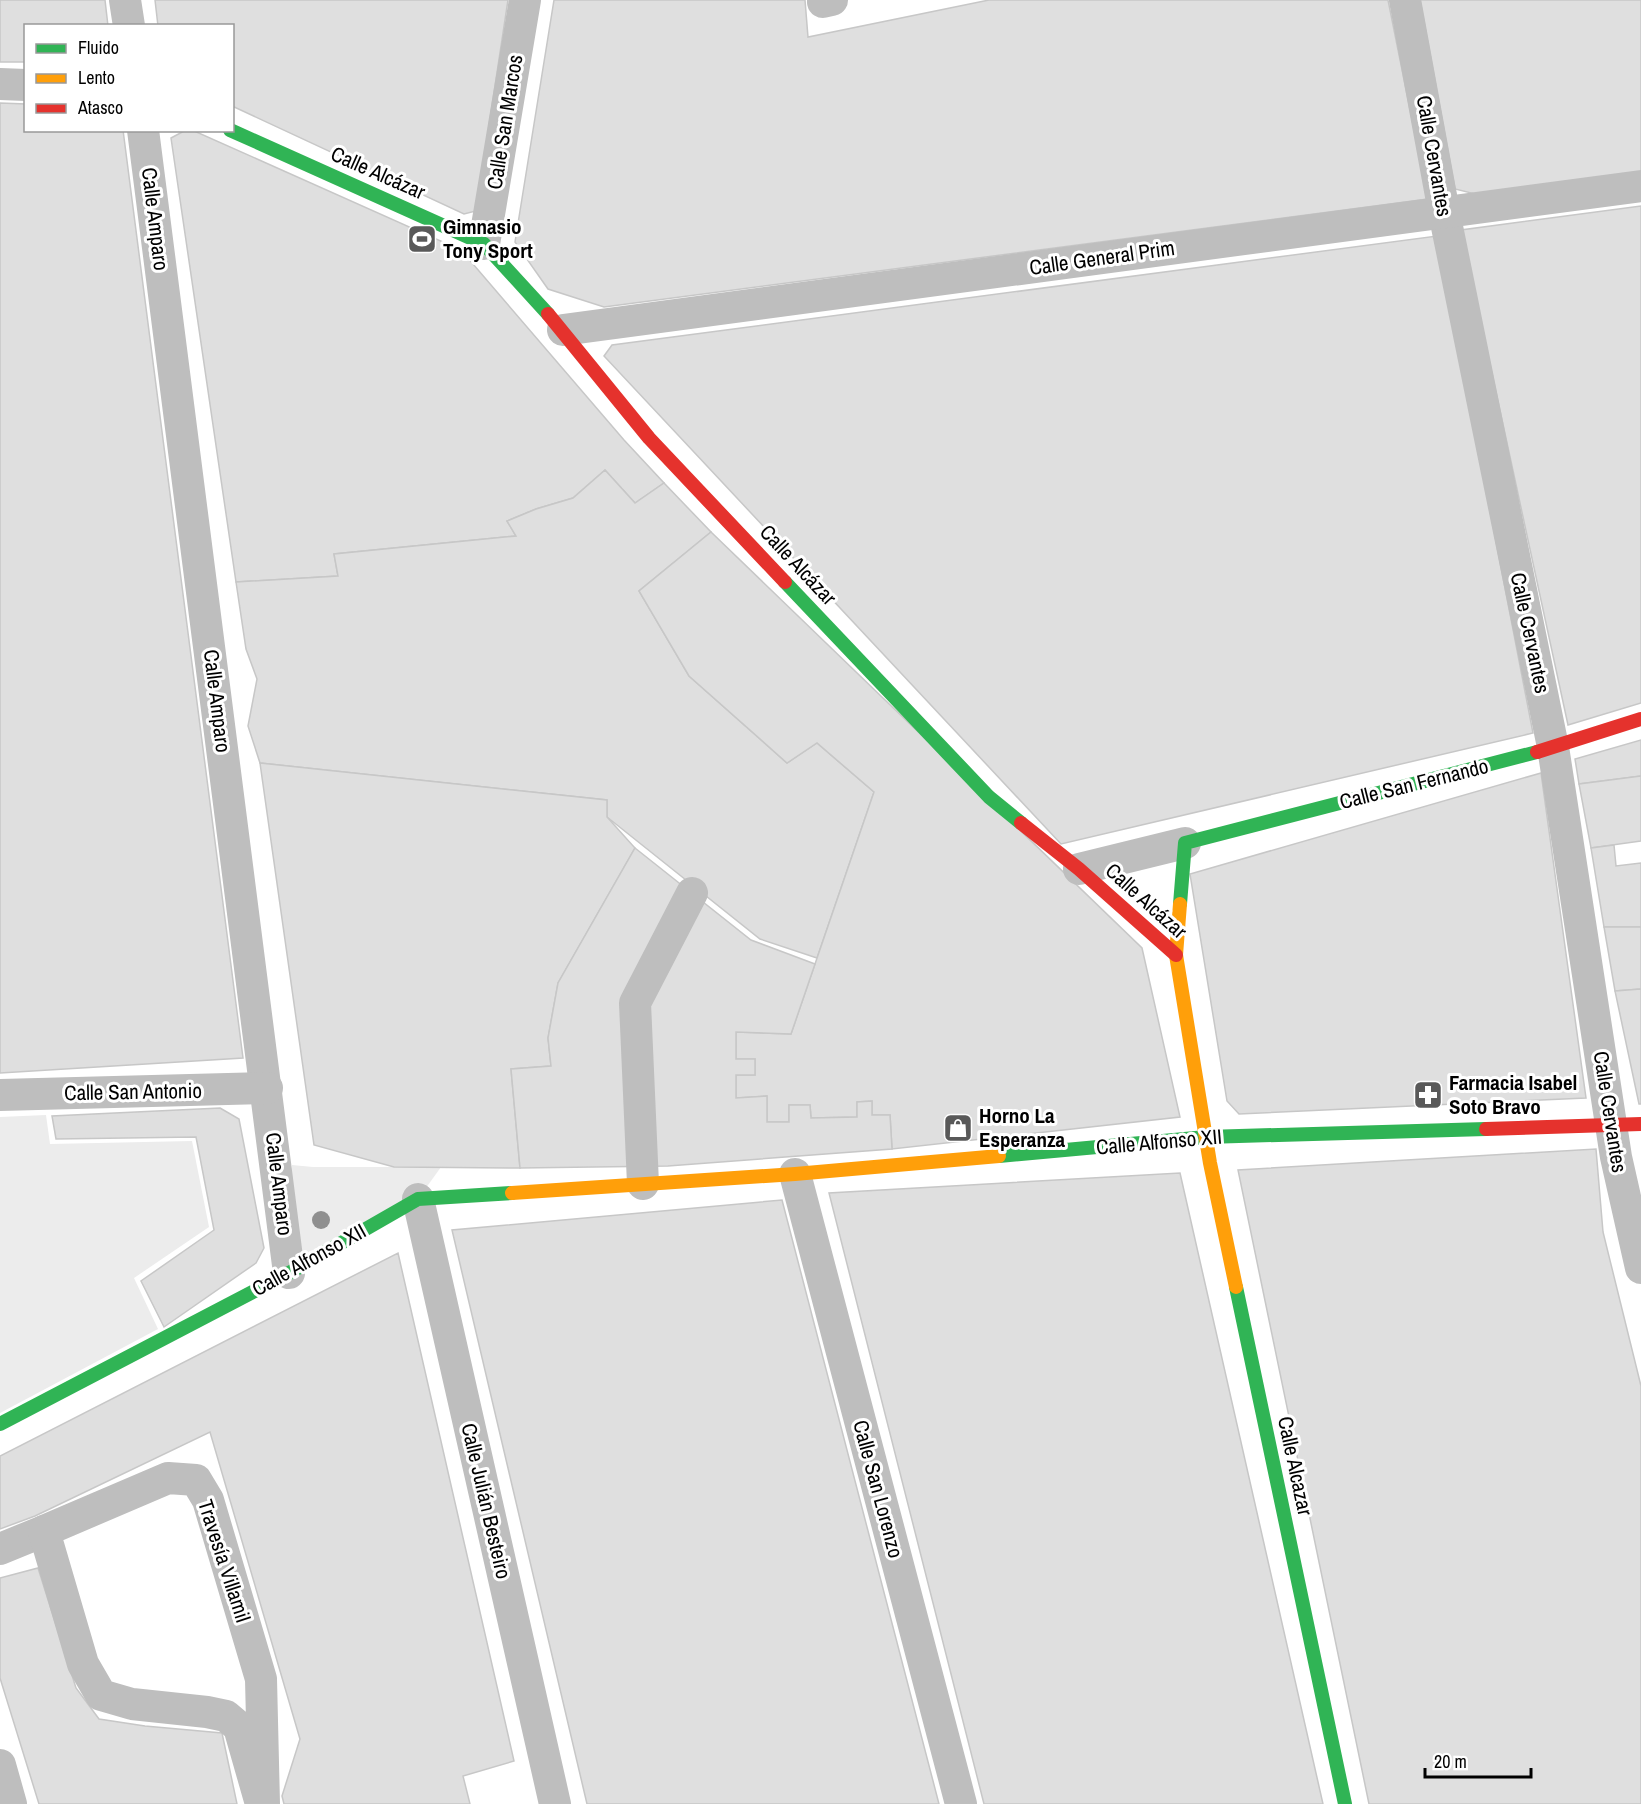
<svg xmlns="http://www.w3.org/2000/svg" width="1641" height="1804" font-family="'Archivo Narrow',sans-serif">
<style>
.green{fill:#ececec}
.building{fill:#dfdfdf;stroke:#c7c7c7;stroke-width:1.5}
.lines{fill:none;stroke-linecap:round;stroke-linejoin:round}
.street{stroke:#bebebe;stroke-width:32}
.fast{stroke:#30b455;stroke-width:14}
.slow{stroke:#ff9f0a;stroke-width:14}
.jam{stroke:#e5322d;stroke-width:14}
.tree{fill:#8f8f8f}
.labels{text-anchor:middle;stroke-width:6;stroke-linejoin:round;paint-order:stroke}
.street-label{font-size:21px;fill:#000;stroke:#fff}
.poi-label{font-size:21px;font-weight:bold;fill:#000;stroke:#fff;text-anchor:start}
</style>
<rect width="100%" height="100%" fill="#fff"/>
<g class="green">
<polygon points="46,1115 50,1144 192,1141 209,1227 134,1278 158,1329 0,1413 0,1117"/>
<polygon points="292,1165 313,1167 441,1167 418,1199 289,1273 286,1239"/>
</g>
<g class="building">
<polygon points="0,0 105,0 108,26 26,26 26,62 0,62"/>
<polygon points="155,0 508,0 476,211 464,214 232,106 232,26 158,26"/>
<polygon points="554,0 805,0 808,37 989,0 1388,0 1428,199 604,307 548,289 515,242"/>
<polygon points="1420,0 1641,0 1641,178 1495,199 1455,189"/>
<polygon points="0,103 26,104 26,130 123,130 243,1058 0,1073"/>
<polygon points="186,130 192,130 461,250 624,440 664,483 635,503 605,470 573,498 536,509 507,521 516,536 334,554 338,576 236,582 171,138"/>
<polygon points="1641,206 1641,703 1568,725 1461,230"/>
<polygon points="1437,236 1533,733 1061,844 604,356 612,345"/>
<polygon points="605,470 635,503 664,483 711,532 639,591 689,676 787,763 817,743 874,792 817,958 760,939 607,817 607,800 260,763 248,726 257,679 246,649 236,582 338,576 334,554 516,536 507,521 536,509 573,498"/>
<polygon points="711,532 1142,948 1180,1117 892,1149 890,1115 872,1115 872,1101 857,1102 857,1117 811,1118 810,1105 789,1105 789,1122 767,1122 767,1096 736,1098 736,1075 755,1075 755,1059 736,1059 736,1032 791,1034 874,792 817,743 787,763 689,676 639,591"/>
<polygon points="1641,740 1641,776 1579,784 1575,759"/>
<polygon points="260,763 607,800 607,817 635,848 558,983 548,1038 551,1066 511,1069 520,1168 394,1167 314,1145"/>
<polygon points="1541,773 1586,1098 1239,1114 1227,1101 1190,874"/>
<polygon points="1641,776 1641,841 1591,848 1579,784"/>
<polygon points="1614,845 1616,866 1641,863 1641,927 1604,927 1591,848"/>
<polygon points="635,848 751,940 815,964 791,1034 736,1032 736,1059 755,1059 755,1075 736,1075 736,1098 767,1096 767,1122 789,1122 789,1105 810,1105 811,1118 857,1117 857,1102 872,1101 872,1115 890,1115 892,1149 668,1166 520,1168 511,1069 551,1066 548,1038 558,983"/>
<polygon points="1604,927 1641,927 1641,989 1615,991"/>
<polygon points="1641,989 1641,1104 1639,1104 1615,991"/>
<polygon points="220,1108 239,1119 264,1248 256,1263 164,1327 141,1281 214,1230 196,1137 56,1139 52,1116"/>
<polygon points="1596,1149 1603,1232 1641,1386 1641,1804 1369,1804 1238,1170"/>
<polygon points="1180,1173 1323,1804 984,1804 829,1193"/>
<polygon points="782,1200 939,1804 587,1804 452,1230"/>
<polygon points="398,1253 514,1761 463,1776 470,1804 284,1804 282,1796 300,1739 210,1432 35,1516 0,1529 0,1456"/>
<polygon points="38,1568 76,1688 99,1719 145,1726 222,1733 237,1804 39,1804 0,1678 0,1578"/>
</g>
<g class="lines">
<g class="street">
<polyline points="125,0 129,26"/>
<polyline points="1405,0 1444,212 1553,747 1616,1157 1641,1268"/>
<polyline points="823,2 832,0"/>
<polyline points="0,84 26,85"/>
<polyline points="143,130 289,1273"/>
<polyline points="484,244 525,0"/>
<polyline points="563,330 1641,186"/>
<polyline points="1079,869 1185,843"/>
<polyline points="0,1095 267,1088"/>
<polyline points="795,1174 961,1804"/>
<polyline points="643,1184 635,1003 692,893"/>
<polyline points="418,1199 555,1804"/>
<polyline points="0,1549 44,1531"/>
<polyline points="0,1765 11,1804"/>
<polyline points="261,1804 239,1727 226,1716 207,1712 132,1704 101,1695 83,1664 44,1531 168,1478 196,1480 208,1500 261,1679 264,1804"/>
</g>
<g class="fast">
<polyline points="230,130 484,244 548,314"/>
<polyline points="785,582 989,797 1021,823"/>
<polyline points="1180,904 1185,843 1537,752"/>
<polyline points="999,1156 1206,1137 1486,1129"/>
<polyline points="1236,1287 1345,1804"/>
<polyline points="0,1424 289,1273 418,1199 512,1193"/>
</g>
<g class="slow">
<polyline points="1180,904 1176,955 1210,1163 1236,1287"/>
<polyline points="512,1193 795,1174 999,1156"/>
</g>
<g class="jam">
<polyline points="548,314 649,438 785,582"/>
<polyline points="1537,752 1641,719"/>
<polyline points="1021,823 1079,869 1176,955"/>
<polyline points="1486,1129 1641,1124"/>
</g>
</g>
<circle class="tree" cx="321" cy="1220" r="9"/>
<defs>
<g id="stadium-square" transform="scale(1.5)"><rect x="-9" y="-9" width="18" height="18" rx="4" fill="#595959" stroke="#fff"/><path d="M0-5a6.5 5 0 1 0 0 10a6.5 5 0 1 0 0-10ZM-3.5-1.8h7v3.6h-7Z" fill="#fff"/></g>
<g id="pharmacy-square" transform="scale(1.5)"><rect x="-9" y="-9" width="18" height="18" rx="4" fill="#595959" stroke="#fff"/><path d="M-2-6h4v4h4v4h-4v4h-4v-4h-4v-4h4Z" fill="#fff"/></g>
<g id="shop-square" transform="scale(1.5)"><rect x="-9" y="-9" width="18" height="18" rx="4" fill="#595959" stroke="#fff"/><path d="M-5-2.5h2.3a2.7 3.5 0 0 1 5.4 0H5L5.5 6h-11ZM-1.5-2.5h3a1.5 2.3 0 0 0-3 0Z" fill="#fff"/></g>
</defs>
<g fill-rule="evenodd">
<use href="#stadium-square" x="422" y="239"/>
<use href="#pharmacy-square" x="1428" y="1095"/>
<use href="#shop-square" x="958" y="1128"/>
</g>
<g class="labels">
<g class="street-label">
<text transform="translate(505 122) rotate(-81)" y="7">Calle San Marcos</text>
<text transform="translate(1434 156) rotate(80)" y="7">Calle Cervantes</text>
<text transform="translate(378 173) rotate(24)" y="7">Calle Alcázar</text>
<text transform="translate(155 219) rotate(83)" y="7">Calle Amparo</text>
<text transform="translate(1102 258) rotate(-8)" y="7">Calle General Prim</text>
<text transform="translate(798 565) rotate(47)" y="7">Calle Alcázar</text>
<text transform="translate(1530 633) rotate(78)" y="7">Calle Cervantes</text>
<text transform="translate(217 701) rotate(83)" y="7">Calle Amparo</text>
<text transform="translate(1414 784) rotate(-14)" y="7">Calle San Fernando</text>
<text transform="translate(1146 901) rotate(42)" y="7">Calle Alcázar</text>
<text transform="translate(133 1092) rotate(-1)" y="7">Calle San Antonio</text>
<text transform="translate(1610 1112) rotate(81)" y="7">Calle Cervantes</text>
<text transform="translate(1159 1142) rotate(-5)" y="7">Calle Alfonso XII</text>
<text transform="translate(279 1184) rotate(83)" y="7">Calle Amparo</text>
<text transform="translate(309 1260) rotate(-29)" y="7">Calle Alfonso XII</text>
<text transform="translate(1295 1466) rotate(78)" y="7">Calle Alcazar</text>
<text transform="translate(878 1489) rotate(75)" y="7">Calle San Lorenzo</text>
<text transform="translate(486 1501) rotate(77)" y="7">Calle Julián Besteiro</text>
<text transform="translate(224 1561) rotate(72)" y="7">Travesía Villamil</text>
</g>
<g class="poi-label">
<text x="443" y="234">Gimnasio<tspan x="443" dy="24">Tony Sport</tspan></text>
<text x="1449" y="1090">Farmacia Isabel<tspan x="1449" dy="24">Soto Bravo</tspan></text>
<text x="979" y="1123">Horno La<tspan x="979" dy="24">Esperanza</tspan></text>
</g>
</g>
<rect x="24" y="24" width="210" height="108" fill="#ffffff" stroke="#999999" stroke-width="1.5"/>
<rect x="36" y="44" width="30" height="9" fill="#30b455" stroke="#999999" stroke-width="1.5"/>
<text x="78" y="54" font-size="18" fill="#000000">Fluido</text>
<rect x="36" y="74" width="30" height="9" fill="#ff9f0a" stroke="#999999" stroke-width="1.5"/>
<text x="78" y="84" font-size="18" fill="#000000">Lento</text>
<rect x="36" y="104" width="30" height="9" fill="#e5322d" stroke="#999999" stroke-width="1.5"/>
<text x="78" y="114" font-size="18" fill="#000000">Atasco</text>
<path d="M1425 1768v9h106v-9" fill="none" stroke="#000000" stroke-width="3"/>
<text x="1434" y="1768" font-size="18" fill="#000000" stroke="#ffffff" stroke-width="4.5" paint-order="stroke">20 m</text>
</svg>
